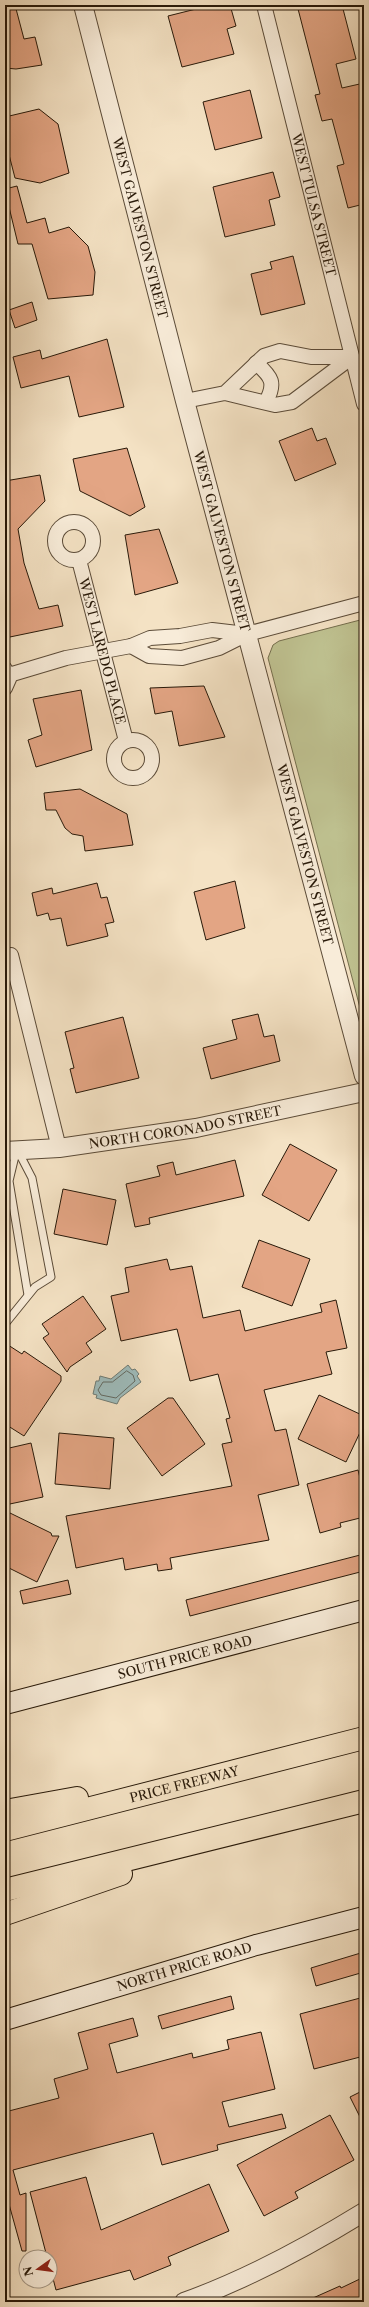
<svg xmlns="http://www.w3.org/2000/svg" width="369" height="2307" font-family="'Libre Caslon Text',serif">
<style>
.green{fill:#bfc291;stroke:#746e4d}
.water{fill:#9ebcbc;stroke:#6f7b74}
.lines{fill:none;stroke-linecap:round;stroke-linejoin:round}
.shore{stroke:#636a62;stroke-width:1}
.building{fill:#e3a584;stroke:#281909}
.service-casing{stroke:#5b4b38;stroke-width:9}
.minor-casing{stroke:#5b4b38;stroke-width:16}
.tertiary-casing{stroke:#5b4b38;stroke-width:20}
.secondary-casing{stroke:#281909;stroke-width:22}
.motorway-casing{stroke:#281909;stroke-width:24}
.service{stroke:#f8ecd9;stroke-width:7}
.minor{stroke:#f8ecd9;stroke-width:14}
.tertiary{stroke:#f8ecd9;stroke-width:18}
.secondary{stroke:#f8ecd9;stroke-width:20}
.motorway{stroke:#f4e2c4;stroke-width:22}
.labels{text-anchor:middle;stroke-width:3.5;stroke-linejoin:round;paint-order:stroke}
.street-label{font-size:13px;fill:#281909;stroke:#f8ecd9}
</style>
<rect width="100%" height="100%" fill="#f4e2c4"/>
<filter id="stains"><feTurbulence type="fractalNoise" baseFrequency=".005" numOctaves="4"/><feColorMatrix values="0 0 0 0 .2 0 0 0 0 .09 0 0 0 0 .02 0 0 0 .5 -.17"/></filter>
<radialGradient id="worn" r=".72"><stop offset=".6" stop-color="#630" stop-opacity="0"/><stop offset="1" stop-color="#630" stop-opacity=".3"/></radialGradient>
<polygon class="green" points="364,619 364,1023 268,658 273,645 279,641"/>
<polygon class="water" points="128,1365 132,1370 135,1369 139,1374 137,1376 141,1382 120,1398 117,1404 96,1398 97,1395 93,1394 96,1381 99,1381 100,1376 111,1379"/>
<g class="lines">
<polygon class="shore" points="127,1371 133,1375 135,1381 116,1398 101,1395 98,1390 103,1382 112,1382"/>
</g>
<g class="building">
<polygon points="5,5 15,5 24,39 35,37 42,65 16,69 5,68"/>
<polygon points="212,5 230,5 236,26 227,29 234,54 182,67 168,16"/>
<polygon points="297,5 342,5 356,59 336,64 342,88 364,83 364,204 348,208 337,166 344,164 332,119 322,121 315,95 320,94"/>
<polygon points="250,90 262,138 215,150 203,102"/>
<polygon points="39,109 58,124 69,173 40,183 15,178 5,139 5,117"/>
<polygon points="273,172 280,197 269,200 275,225 225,237 213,187"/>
<polygon points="17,186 27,223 45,218 49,233 69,227 88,246 95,272 93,295 48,299 32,244 18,244 9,207 5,208 5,189"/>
<polygon points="293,256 305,304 261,315 251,274 272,269 270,262"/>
<polygon points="32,302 37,320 15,328 9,310"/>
<polygon points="107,339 124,407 79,417 69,376 21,388 13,357 40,350 42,359"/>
<polygon points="312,428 317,441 326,438 336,464 295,481 279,441"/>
<polygon points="127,448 145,507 130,516 80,491 73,459"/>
<polygon points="40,475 45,501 18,529 24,563 39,609 58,605 63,626 5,638 5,481"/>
<polygon points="159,529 178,583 135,595 125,535"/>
<polygon points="204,686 225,737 179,746 172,711 155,714 150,688"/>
<polygon points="81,690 92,750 36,767 28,740 42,735 33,699"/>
<polygon points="80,789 127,814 133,845 85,851 83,836 72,834 65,828 56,810 46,810 44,793"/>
<polygon points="235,881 245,928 206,940 194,892"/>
<polygon points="97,883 101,898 107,897 114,922 105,924 108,936 67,946 61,918 50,920 48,913 37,916 32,893 52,888 53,894"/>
<polygon points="258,1014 264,1037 274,1035 280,1061 211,1079 203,1048 237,1039 232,1020"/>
<polygon points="123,1017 139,1078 76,1093 70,1069 74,1068 65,1032"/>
<polygon points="290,1144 337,1170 309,1221 262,1195"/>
<polygon points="235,1160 244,1196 149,1218 150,1224 135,1227 126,1184 160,1176 157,1166 173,1162 176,1175"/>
<polygon points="63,1189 116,1200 107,1245 54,1234"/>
<polygon points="259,1240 310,1259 292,1306 242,1287"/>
<polygon points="167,1259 170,1270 192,1266 203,1318 240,1310 245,1331 322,1312 320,1304 336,1300 347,1348 326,1352 332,1374 264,1390 275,1431 286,1429 299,1485 258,1495 269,1540 170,1558 172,1569 158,1571 157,1564 125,1570 123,1558 76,1568 66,1516 232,1486 222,1444 232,1442 226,1419 230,1418 218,1374 190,1381 177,1329 121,1341 111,1296 129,1292 125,1268"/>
<polygon points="83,1296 106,1329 86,1343 92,1352 70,1367 67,1372 43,1338 49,1334 42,1324"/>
<polygon points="5,1343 22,1354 24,1351 61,1376 61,1381 24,1436 5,1424"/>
<polygon points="319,1395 364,1416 364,1424 346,1462 298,1439"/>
<polygon points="168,1398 173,1398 205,1444 162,1476 127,1428"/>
<polygon points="59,1433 114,1438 110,1489 55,1484"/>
<polygon points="31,1443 43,1497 5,1505 5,1449"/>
<polygon points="358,1470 364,1494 364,1517 340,1523 341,1527 320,1533 307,1484"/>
<polygon points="10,1513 51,1533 52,1536 59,1536 37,1582 5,1566 5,1524"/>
<polygon points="364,1554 364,1571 190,1616 186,1600"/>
<polygon points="68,1580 71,1594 23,1604 20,1591"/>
<polygon points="364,1952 364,1972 316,1986 311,1968"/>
<polygon points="231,1996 234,2009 162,2029 158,2016"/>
<polygon points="364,1997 364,2056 314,2069 300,2014"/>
<polygon points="133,2018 138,2036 109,2044 117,2073 192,2053 193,2058 229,2049 227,2040 261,2032 275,2089 222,2102 229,2127 282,2114 286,2128 217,2145 218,2150 162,2165 153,2133 13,2170 20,2195 26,2193 26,2251 22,2251 7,2197 5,2197 5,2112 59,2098 54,2079 88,2069 78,2033"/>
<polygon points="364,2090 364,2125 350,2097"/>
<polygon points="330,2115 354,2160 295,2192 298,2198 264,2216 237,2165"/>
<polygon points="86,2177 101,2230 209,2184 229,2231 168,2257 171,2265 134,2280 130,2270 56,2290 50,2267 50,2257 47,2257 30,2192"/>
<polygon points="364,2277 364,2302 304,2302 340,2286 341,2288"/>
</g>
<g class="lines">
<g class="service-casing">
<g id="service">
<polyline points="16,1152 9,1181 28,1295"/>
<polyline points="5,1324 35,1287 51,1277 32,1178 18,1151"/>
</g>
</g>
<g class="minor-casing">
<g id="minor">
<path id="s1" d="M264,5L364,404"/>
<path d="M256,363C272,377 276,383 266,402"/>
<polyline points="185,401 225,393 275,405 292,402 352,357 311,357 280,351 264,356 225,393"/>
<circle cx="74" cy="541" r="19"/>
<path id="s2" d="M79,560L126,741"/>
<polyline points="131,646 149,656 182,658 219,648 247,634 364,603"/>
<polyline points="5,669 9,679 5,688"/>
<polyline points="9,675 66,658 131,646 150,638 180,636 212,630 246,634"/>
<circle cx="133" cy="759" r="19"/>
<polyline points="11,955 59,1148"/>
</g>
</g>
<g class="tertiary-casing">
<g id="tertiary">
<path id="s3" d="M83,5L185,401L364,1076"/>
<path id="s4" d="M5,1151L59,1148L196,1128L364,1092"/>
<path d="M184,2302C248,2279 307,2247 364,2212"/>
</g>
</g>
<g class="secondary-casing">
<g id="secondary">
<path id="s5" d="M5,1704L364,1610"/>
<path id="s6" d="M5,2020L256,1945L364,1917"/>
</g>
</g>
<g class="motorway-casing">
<g id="motorway">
<polyline points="5,1811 77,1798"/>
<path id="s7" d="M5,1830L364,1738"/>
<polyline points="5,1890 364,1801"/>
<polyline points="5,1914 121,1874"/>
</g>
</g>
<use href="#service" class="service"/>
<use href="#minor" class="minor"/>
<use href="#tertiary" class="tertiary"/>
<use href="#secondary" class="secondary"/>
<use href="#motorway" class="motorway"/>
</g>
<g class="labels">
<g class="street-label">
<text dy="5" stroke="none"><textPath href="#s1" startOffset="206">WEST TULSA STREET</textPath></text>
<text dy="5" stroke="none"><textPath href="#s3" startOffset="230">WEST GALVESTON STREET</textPath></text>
<text dy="5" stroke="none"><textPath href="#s3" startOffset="554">WEST GALVESTON STREET</textPath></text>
<text dy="5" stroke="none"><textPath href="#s2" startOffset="94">WEST LAREDO PLACE</textPath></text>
<text dy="5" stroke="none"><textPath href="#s3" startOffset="878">WEST GALVESTON STREET</textPath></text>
<text dy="5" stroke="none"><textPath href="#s4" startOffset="182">NORTH CORONADO STREET</textPath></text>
<text dy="5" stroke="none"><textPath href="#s5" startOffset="186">SOUTH PRICE ROAD</textPath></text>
<text dy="5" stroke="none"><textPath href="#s7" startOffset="185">PRICE FREEWAY</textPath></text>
<text dy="5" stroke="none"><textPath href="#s6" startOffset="187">NORTH PRICE ROAD</textPath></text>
</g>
</g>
<rect width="369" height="2307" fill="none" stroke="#f4e2c4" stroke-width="20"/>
<rect x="6" y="6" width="357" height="2295" fill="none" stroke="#281909" stroke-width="2"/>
<rect x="10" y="10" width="349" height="2287" fill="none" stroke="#281909"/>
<g transform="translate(38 2269) rotate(256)"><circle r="19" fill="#f8ecd9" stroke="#a59886"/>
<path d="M0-3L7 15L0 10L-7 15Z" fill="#8f2418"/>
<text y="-6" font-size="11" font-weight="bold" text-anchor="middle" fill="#281909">N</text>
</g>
<rect width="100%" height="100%" filter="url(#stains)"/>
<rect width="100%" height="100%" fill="url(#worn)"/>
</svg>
